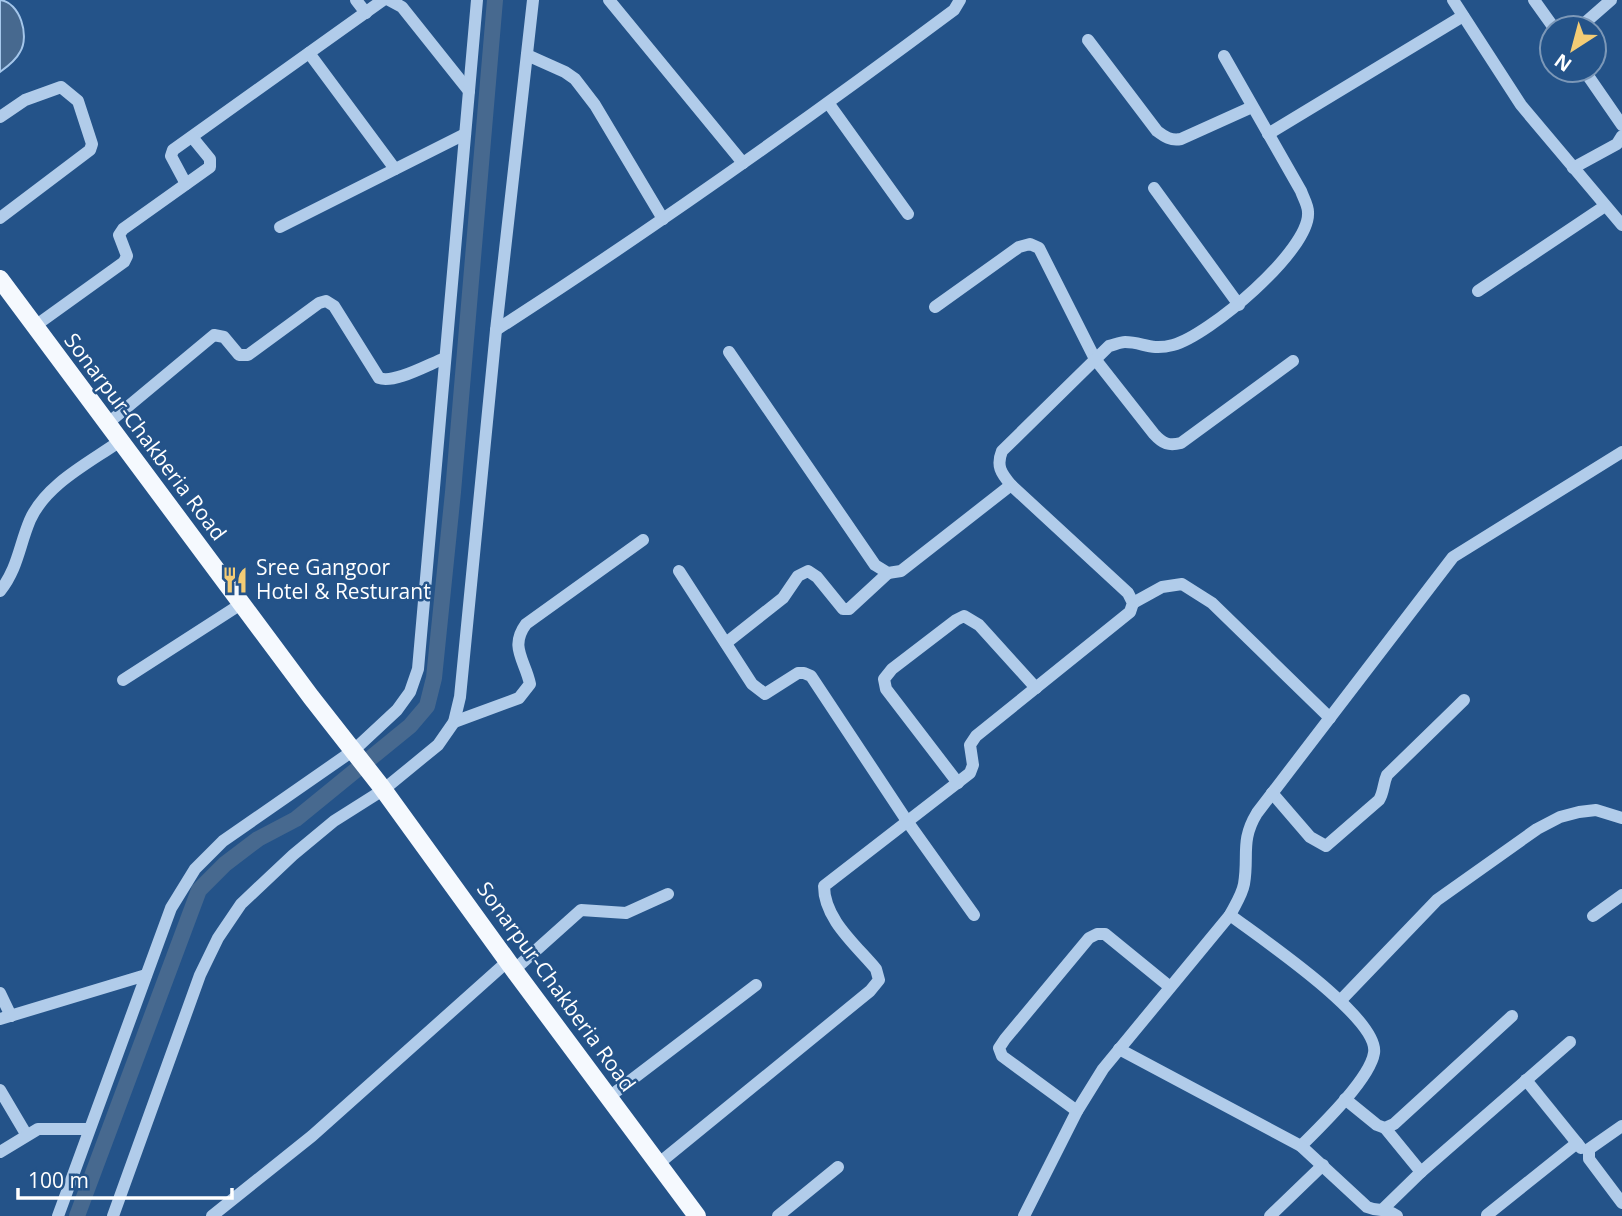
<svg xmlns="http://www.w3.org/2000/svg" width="1622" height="1216" font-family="'Open Sans',sans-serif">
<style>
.water{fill:#47698f;stroke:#a5c7eb;stroke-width:2}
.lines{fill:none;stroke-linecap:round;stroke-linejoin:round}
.canal{stroke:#47698f;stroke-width:16}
.minor{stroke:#b1ccea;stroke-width:12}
.major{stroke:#f5f9fe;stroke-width:18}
.labels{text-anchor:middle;stroke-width:5;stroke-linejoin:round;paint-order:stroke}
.street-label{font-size:21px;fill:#fff;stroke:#245389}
.poi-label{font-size:21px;fill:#fff;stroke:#245389;text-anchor:start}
</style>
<rect width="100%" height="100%" fill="#245389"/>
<path class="water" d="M0,0C20,2 30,36 20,52C16,60 7,67 0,72Z"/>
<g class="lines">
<polyline class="canal" points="77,1216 199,890 225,864 258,839 296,819 410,726 427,706 434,678 453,492 495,0"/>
<g class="minor">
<polyline points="356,0 366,13"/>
<polyline points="389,0 402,7 469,91"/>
<polyline points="609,0 743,163"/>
<polyline points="1453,0 1521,105 1622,225"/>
<polyline points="1534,0 1554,28"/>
<polyline points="1579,28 1611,0"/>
<path d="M1088,40L1157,131C1165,137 1171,141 1181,139L1252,107"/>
<polyline points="309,53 395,169"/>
<polyline points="527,55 565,72 575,79 595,105 663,219"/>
<polyline points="1584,70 1622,125"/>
<polyline points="829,104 908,214"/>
<polyline points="0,117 25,100 61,87 78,101 92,144 90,150 0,218"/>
<polyline points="1268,134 1463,16"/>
<polyline points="1573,168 1617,144 1622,136"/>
<polyline points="186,184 171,156 173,150 383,0"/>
<polyline points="1154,188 1239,305"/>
<polyline points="280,227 465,134"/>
<polyline points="1478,291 1605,206"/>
<path d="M935,307L1019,247L1030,244L1039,248L1095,359L1154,434C1163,444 1169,446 1181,443L1293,361"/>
<polyline points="35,326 124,262 127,256 119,235 123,229 210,167 210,159 192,137"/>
<path d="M496,330C653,229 805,121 954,10L960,0"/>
<polyline points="729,352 875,565 888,573 901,571 1011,485"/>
<path d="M107,424L214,335L224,337L239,355H248L319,303L326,301L334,306L379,378C394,384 429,364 445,358"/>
<polyline points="679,571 752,684 765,694 798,673 804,673 811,676 907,821 974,915"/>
<path d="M0,591C18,568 19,546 30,520C46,484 89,463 120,441"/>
<polyline points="1133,603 1162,587 1182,584 1212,603 1330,718"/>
<polyline points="726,643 783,598 798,576 808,571 817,577 843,609 849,609 888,573"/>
<polyline points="123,680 241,604"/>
<path d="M454,722L519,698L530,684C525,660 509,647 526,624L643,540"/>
<polyline points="958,783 886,689 884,679 892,669 956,620 964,616 979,625 1036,688"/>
<path d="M1272,793L1310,837L1326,846L1379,800C1384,792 1383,784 1387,775L1464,700"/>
<path d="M1230,915C1259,937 1380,1018 1374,1053C1370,1079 1320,1127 1301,1146"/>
<polyline points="1593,916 1622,895"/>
<polyline points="514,970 581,910 626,913 668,894"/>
<polyline points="0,993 11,1016"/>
<polyline points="1341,1000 1437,900 1537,829 1560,817 1579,812 1596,810 1622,818"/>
<polyline points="0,1019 146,975"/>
<path d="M1119,1049L1301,1146L1367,1207C1379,1212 1384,1207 1397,1216"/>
<polyline points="1526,1080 1581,1148"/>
<polyline points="0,1090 26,1134"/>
<polyline points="609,1097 756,985"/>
<polyline points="1345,1099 1377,1125 1385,1128 1394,1124 1512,1016"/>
<polyline points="1077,1111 1002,1056 999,1048 1005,1039 1089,938 1097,934 1105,934 1170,987"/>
<polyline points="1622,1126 1589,1149 1589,1159 1622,1203"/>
<polyline points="1385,1128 1421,1172"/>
<polyline points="0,1152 38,1129 89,1129"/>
<path d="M658,1164L870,991L879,980L876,969C856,945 824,919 824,886L970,773L973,765L970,745L976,736L1130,612L1133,603L1128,593L1011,485C1001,473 996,466 1002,451L1109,346C1114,345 1120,342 1125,342C1143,342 1150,351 1173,345C1208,336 1311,250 1308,212C1308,205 1303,197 1301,191L1224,56"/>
<polyline points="1384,1208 1421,1172 1570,1042"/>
<polyline points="1487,1215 1577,1143"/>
<polyline points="58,1216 171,908 195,869 223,841 354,750 397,710 410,692 418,669 477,0"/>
<polyline points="113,1216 200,975 218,938 241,904 293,855 334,821 383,790 438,745 454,722 460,697 496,330 533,0"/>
<polyline points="212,1216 312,1136 508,961"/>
<polyline points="778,1216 838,1167"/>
<path d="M1024,1216L1077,1111L1103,1069L1230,915C1235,905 1242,895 1244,884C1249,855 1240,841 1257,813L1453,557L1622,452"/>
<polyline points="1270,1216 1323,1165"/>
</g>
<polyline class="major" points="0,279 311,697 380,785 514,970 697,1216"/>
</g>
<defs>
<g id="restaurant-bare" transform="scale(2.1)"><path d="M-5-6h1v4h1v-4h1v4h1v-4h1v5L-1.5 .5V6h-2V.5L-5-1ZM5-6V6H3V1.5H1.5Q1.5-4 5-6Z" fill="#f4cc75" stroke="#245389" stroke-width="2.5" paint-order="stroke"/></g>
</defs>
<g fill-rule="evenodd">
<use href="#restaurant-bare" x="235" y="580"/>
</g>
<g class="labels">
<g class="street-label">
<text transform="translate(145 437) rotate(53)" y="7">Sonarpur-Chakberia Road</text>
<text transform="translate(556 987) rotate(54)" y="7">Sonarpur-Chakberia Road</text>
</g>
<g class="poi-label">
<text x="256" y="575">Sree Gangoor<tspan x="256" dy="24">Hotel &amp; Resturant</tspan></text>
</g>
</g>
<g transform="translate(1573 49) rotate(216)"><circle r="33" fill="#245389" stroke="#7c98b8" stroke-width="2"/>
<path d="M0-5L12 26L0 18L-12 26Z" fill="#f4cc75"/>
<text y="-10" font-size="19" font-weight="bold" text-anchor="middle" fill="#ffffff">N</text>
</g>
<path d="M18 1188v10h214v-10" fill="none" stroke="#ffffff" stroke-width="3.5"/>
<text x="28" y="1188" font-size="21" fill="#ffffff" stroke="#245389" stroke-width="5" paint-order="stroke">100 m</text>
</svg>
